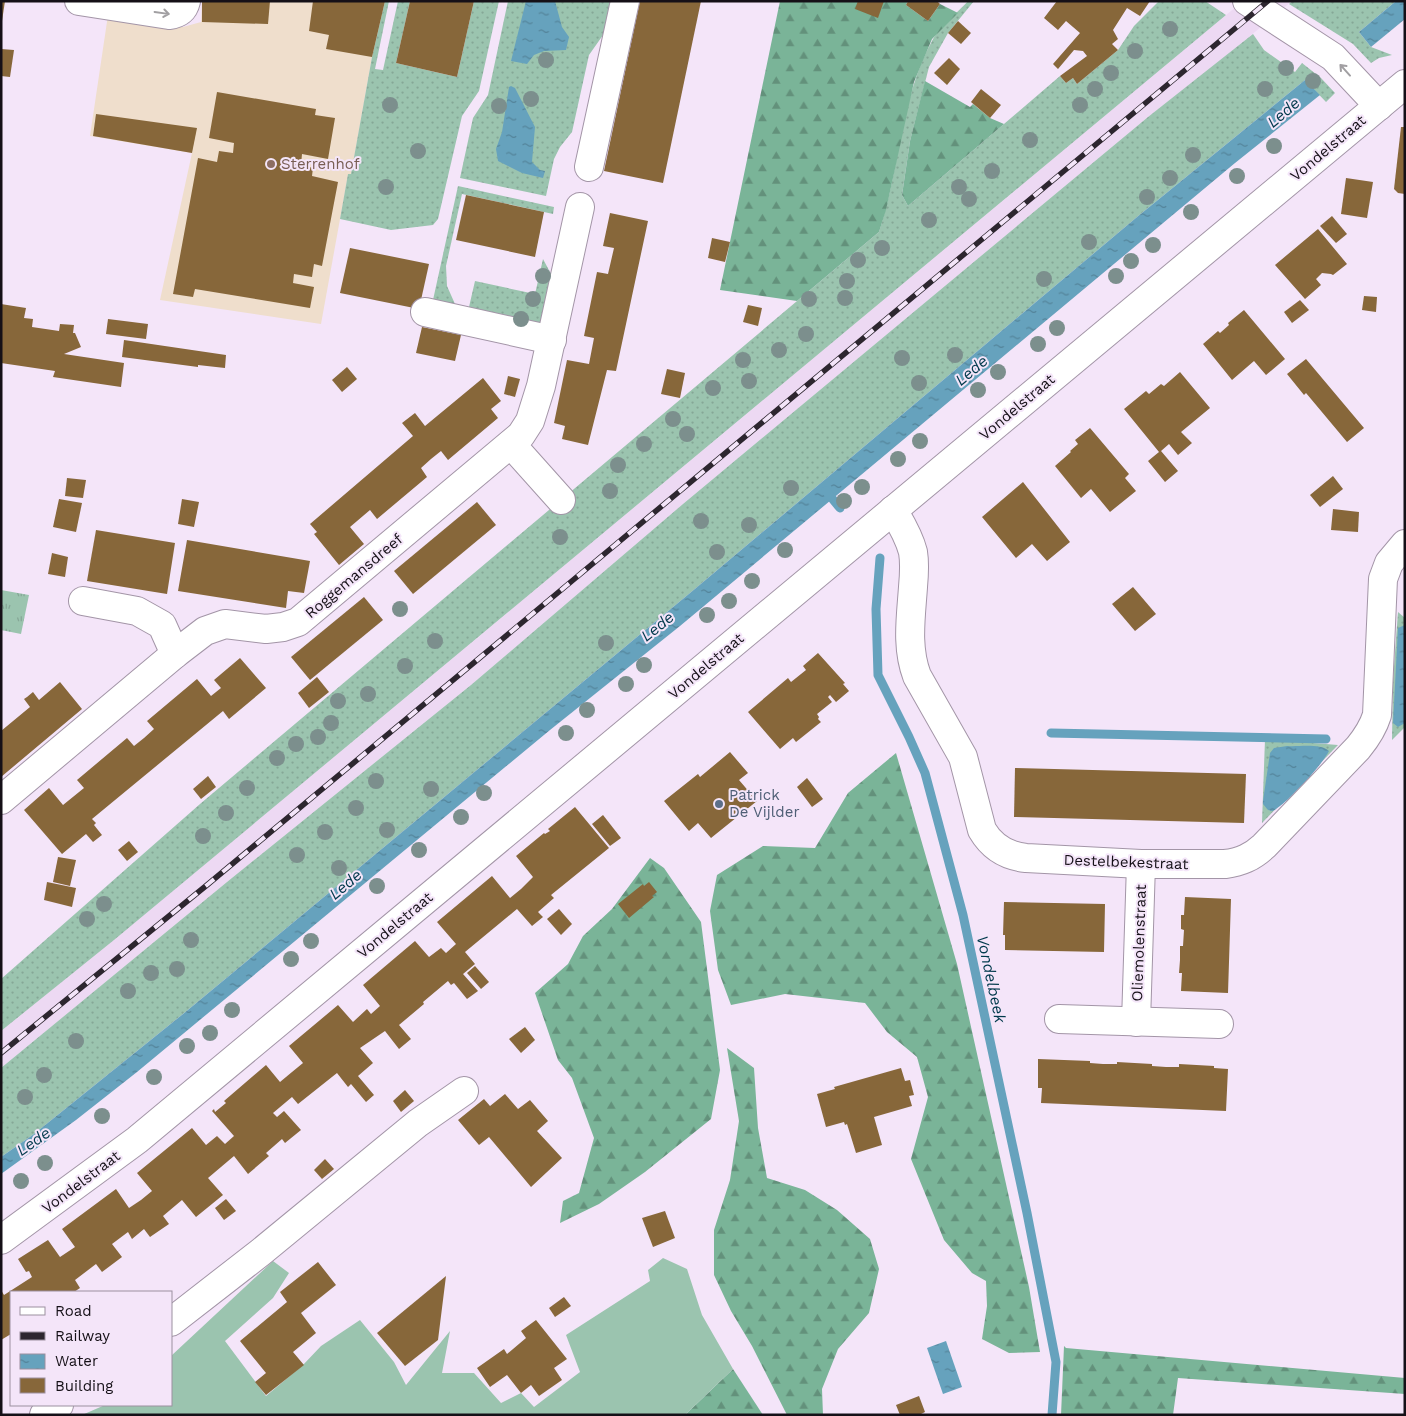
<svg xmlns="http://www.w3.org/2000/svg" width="1406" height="1416" font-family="'Work Sans',sans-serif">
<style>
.education{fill:#efdecc}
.built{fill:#edd9f3}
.grass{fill:url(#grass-dots)}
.forest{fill:url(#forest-firs)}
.park{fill:url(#park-tufts)}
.garden{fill:#9bc4af}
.water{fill:url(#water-ripples)}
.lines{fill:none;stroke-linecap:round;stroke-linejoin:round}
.stream{stroke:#66a2bd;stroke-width:9}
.building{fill:#87673a}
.minor-casing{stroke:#a395a7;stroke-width:30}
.minor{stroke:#fff;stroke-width:28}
.rail-casing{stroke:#2d262f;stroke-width:5.5}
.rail{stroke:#f4e5f9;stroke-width:4;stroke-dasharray:11;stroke-linecap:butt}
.tree{fill:#7c8f8d}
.oneway{stroke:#a19fa2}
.education-dot{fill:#8d6e63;stroke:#f4e5f9;stroke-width:2}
.service-dot{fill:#5c6f8a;stroke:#f4e5f9;stroke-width:2}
.labels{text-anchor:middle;stroke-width:4;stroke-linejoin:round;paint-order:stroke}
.street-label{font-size:15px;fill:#151017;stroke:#f4e5f9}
.education-label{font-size:15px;fill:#785e54;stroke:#f4e5f9;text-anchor:start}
.service-label{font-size:15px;fill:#4e5e75;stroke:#f4e5f9;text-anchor:start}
.water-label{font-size:16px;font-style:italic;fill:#01394c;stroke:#f4e5f9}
</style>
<defs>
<pattern id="grass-dots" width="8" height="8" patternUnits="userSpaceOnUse" patternTransform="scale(1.25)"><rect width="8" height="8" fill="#9bc4af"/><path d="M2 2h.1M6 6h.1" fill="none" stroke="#85a796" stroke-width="1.8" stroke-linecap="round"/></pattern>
<pattern id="forest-firs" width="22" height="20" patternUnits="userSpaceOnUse" patternTransform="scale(1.25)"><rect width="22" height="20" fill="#7ab498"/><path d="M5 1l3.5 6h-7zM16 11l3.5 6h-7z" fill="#63917b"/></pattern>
<pattern id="park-tufts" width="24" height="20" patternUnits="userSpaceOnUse" patternTransform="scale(1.25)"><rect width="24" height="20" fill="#9bc4af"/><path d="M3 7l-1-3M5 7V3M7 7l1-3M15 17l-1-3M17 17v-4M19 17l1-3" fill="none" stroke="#85a796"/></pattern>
<pattern id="water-ripples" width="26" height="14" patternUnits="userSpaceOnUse" patternTransform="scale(1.25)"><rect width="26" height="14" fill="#66a2bd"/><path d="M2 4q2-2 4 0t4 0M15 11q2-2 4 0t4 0" fill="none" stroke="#538399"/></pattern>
</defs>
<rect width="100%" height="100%" fill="#f4e5f9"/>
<polygon class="education" points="202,1 385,1 372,57 351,175 348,175 321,324 160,300 192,153 90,136 108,15 183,27 201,22"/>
<polygon class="built" points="1243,1 1292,1 1220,61 1148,117 683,504 471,685 227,882 1,1068 1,1031 114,940"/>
<g class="grass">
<polygon points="385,1 389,1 375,69 383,70 398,1 410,1 396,63 457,77 474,1 499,1 479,91 462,116 438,219 433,225 391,230 340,219 348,174 351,174 372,57"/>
<polygon points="508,1 614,1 608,28 589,55 572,132 560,147 554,159 546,196 460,178 473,118 488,95"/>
<path d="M968,1H974L948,33L929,67L910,141L902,195L908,206L1060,76L1066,83L1073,78L1077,84L1118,50L1134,26L1159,1H1205L1226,15L114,940L1,1031V979L200,804L879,232C900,169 900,99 932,41C938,29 958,12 968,1Z"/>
<polygon points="1292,1 1396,1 1359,32 1371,47 1392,55 1379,58 1371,63 1353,44 1289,4"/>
<polygon points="1253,34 1264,50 1295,72 1302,63 1321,78 1335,93 1326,102 1305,80 1137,217 696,588 183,1014 34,1134 1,1157 1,1068 227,882 471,685 683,504 1148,117"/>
<polygon points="458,186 554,207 553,214 462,194 446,266 447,286 455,304 433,300"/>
<polygon points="543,259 551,274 540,328 508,321 509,316 469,307 475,281 535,294"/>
<polygon points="1398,612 1405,618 1405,727 1392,740 1393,680"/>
<polygon points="1265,739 1338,745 1262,823"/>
</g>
<g class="forest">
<polygon points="780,1 908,1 906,5 928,21 940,4 958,13 932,39 914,82 886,210 879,232 797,301 720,290"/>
<polygon points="925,81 970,107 973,104 990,118 1004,124 908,206 902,195 910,141"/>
<polygon points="896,753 957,964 1029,1287 1040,1352 1009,1353 982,1339 987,1306 986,1281 972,1273 944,1240 911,1159 928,1097 917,1057 887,1032 865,1003 785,994 731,1005 718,970 710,911 717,875 763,846 815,848 848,793"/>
<polygon points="650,858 664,868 701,922 720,1070 711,1119 645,1172 599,1204 560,1223 563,1201 579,1193 594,1138 572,1078 558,1060 535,993 568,964 583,936 612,909"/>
<polygon points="727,1048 754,1068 758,1128 767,1178 805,1190 837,1210 870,1239 879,1269 869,1313 838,1349 822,1389 823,1415 787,1415 752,1346 731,1311 714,1275 714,1230 730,1180 739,1121"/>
<polygon points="1064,1346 1066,1348 1405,1378 1405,1394 1178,1378 1173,1415 1061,1415"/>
<polygon points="733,1369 763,1415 685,1415"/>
</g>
<polygon class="park" points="1,590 29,595 21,634 1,630"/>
<polygon class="garden" points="663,1258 687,1269 702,1315 733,1369 685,1415 82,1415 105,1405 171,1405 171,1356 273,1261 289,1273 273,1298 225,1341 266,1396 303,1365 321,1346 360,1320 394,1362 406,1385 450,1331 442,1373 474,1373 501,1403 521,1393 534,1407 580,1372 566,1335 650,1281 648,1270"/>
<g class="water">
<polygon points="526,1 555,1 562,27 569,37 566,50 544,51 534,55 527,64 511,61"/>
<polygon points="1396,1 1405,1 1405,19 1371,47 1359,32"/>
<polygon points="1305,80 1320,95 1235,163 680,626 550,730 137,1072 76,1120 1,1174 1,1157 34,1134 183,1014 696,588 1137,217"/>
<polygon points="511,86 515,88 535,127 532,162 540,170 545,171 543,178 522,173 498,161 496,149 502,132 509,87"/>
<polygon points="1405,625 1405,723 1398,727 1393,723 1398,628"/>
<path d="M1287,746C1299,747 1320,743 1329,751C1322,765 1289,801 1276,809C1272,812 1272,811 1268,810L1263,804V801L1270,753L1274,748Z"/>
<polygon points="946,1341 962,1387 943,1394 927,1348"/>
</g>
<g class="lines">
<g class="stream">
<polyline points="826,491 840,508"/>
<polyline points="880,558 876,609 878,675 909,737 925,773 963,915 1027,1213 1056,1362 1052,1415"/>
<polyline points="1051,733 1326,739"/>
</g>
</g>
<g class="building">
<polygon points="1,1 5,1 2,21 1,21"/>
<polygon points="202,1 270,1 268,24 202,22"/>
<polygon points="313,1 385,1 372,57 326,49 329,35 309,31"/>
<polygon points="410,1 474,1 457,77 396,63"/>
<polygon points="640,1 701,1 663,183 604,171"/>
<polygon points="858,1 884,1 878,18 855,9"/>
<polygon points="908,1 937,1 940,4 928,21 906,5"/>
<polygon points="1057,1 1150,1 1140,16 1127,8 1113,30 1118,39 1112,44 1118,50 1077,84 1073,78 1066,83 1060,76 1087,56 1083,51 1074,50 1058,69 1053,64 1080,33 1066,21 1058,30 1044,18"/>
<polygon points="958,21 971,33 961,44 948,33"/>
<polygon points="1,49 14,50 10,77 1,76"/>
<polygon points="949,58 960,69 947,85 934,73"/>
<polygon points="981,89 1001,105 990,118 971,102"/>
<polygon points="217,92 316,109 315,115 335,118 328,159 302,154 301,165 313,168 312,176 338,182 322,266 314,264 312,277 294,274 293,283 314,287 310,308 195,289 193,297 173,294 198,158 217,162 219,151 233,153 234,143 209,138"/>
<polygon points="96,114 197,128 192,153 93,136"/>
<polygon points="1401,127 1405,127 1405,194 1398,193 1394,189"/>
<polygon points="1346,178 1373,182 1367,218 1341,214"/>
<polygon points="466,195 544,212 535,257 456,240"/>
<polygon points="610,213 648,221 616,371 607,370 588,445 562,439 565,426 554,423 567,360 589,364 594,338 584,336 597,272 608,274 614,248 603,246"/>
<polygon points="1332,216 1347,234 1336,243 1320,226"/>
<polygon points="1318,229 1347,264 1333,275 1331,274 1322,273 1316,279 1321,285 1305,299 1275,265"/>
<polygon points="712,238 730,242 725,262 708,258"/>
<polygon points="350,248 429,264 419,309 340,293"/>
<polygon points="1364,296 1377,297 1376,312 1362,310"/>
<polygon points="1300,300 1309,310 1292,323 1284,312"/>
<polygon points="1,304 26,308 24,318 33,319 32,327 59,331 60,324 74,325 73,333 75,333 81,347 64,354 124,363 121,387 53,377 55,371 1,363"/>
<polygon points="748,305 762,308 758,326 743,322"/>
<polygon points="1244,310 1285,359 1266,375 1254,361 1232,380 1203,344 1218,331 1220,333 1229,325 1228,323"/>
<polygon points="108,319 148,324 146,339 106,334"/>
<polygon points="422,327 461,335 455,361 416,353"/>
<polygon points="124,340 226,355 225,368 198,365 198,367 122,357"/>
<polygon points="1306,359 1364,428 1347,442 1306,393 1304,395 1287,374"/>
<polygon points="347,367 357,379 342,392 332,380"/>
<polygon points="667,369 685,373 680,398 661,394"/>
<polygon points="1180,372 1210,408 1181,432 1192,443 1178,455 1169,444 1161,451 1178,471 1165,482 1148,461 1159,452 1124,409 1146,391 1149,394 1161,384 1164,386"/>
<polygon points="508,376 520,379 515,397 504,394"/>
<polygon points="483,378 501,401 491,409 498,418 448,460 441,451 431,459 421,468 427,477 377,519 370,510 350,527 364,544 339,565 314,534 317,532 310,524 413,436 402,423 415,413 425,426"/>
<polygon points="1090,428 1129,474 1125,478 1136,491 1110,512 1091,489 1081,498 1055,466 1071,452 1070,451 1078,444 1075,440"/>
<polygon points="1333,476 1343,489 1320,507 1310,495"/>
<polygon points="67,478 86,480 83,498 65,496"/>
<polygon points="1023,482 1070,542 1047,561 1032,544 1016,558 982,517"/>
<polygon points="59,499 82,503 76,532 53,527"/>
<polygon points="182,499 199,502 194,527 178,524"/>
<polygon points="477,502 496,525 413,594 394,571"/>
<polygon points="1333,509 1359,512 1358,532 1331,530"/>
<polygon points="96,530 175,543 167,594 87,581"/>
<polygon points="187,540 310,561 304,593 288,591 286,608 178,591"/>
<polygon points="52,553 68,557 65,577 48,574"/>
<polygon points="1133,587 1156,614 1135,631 1112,604"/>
<polygon points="364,597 383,620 310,680 291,657"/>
<polygon points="818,653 845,683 843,684 849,691 836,702 830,695 828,697 832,702 817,714 819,717 818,719 821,722 796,742 793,738 780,749 748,712 788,678 791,682 806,670 803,666"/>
<polygon points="240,658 266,688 229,719 223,711 92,819 96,823 94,825 102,835 93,842 86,834 62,854 24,810 49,788 63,805 84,788 77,780 127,738 134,746 144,738 154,729 147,721 197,679 211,696 221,688 214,680"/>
<polygon points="317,677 329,692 309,708 298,693"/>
<polygon points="60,682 82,709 1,777 1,731 30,707 24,699 27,697 33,692 39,700"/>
<polygon points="730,752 748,773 739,780 757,801 711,838 698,823 689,831 664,801 698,774 700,777"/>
<polygon points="1015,768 1246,774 1244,823 1014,817"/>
<polygon points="208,776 216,787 201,799 193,789"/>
<polygon points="807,778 823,799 812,807 797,787"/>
<polygon points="575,807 609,848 551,895 554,898 538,912 543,917 532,926 517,909 465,952 475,964 463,974 478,991 467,999 454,983 451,985 448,981 423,1002 424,1004 399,1025 411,1039 399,1049 385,1031 360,1048 373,1063 358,1076 374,1095 366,1102 351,1084 348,1087 337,1073 298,1104 292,1097 273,1113 277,1117 284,1111 301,1130 285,1143 282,1139 266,1153 269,1156 248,1174 234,1156 208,1178 223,1195 196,1217 182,1200 163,1216 169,1224 150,1237 144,1229 132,1239 128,1232 112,1244 122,1257 102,1272 96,1264 75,1280 80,1288 74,1292 11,1292 11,1334 1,1340 1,1290 4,1295 32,1277 29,1271 26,1272 18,1259 48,1240 60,1257 75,1247 62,1229 116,1189 129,1208 141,1200 152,1191 137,1173 192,1128 206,1145 217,1136 225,1144 234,1136 212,1111 214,1109 215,1112 226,1103 224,1101 266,1065 280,1082 292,1072 303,1063 289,1046 338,1005 353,1022 367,1009 371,1014 380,1006 363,985 415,941 429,957 441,948 446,953 456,944 437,922 492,876 510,898 521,889 533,877 516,856 544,833 545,834 550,831 548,829"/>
<polygon points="603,815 621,838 610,846 592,824"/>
<polygon points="129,841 138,852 127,861 118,850"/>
<polygon points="58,857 76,860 70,886 53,882"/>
<polygon points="47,882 76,888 72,907 44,900"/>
<polygon points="649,882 657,892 652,896 654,897 629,918 618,904 643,884 644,886"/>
<polygon points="1185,897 1231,899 1228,993 1181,991 1182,973 1179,973 1180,960 1180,946 1183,946 1184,930 1181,929 1181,915 1184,915"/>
<polygon points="1004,902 1105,904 1104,952 1005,950 1005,935 1003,935"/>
<polygon points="559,909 572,924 561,935 547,919"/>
<polygon points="475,966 489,982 481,989 467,973"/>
<polygon points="525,1027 535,1040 521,1053 509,1039"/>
<polygon points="1038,1059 1090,1061 1090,1063 1103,1064 1117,1064 1117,1062 1152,1064 1152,1066 1166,1067 1179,1067 1179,1064 1214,1066 1214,1068 1228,1069 1226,1111 1041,1103 1042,1088 1038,1088"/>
<polygon points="901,1068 905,1081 910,1080 914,1095 909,1096 912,1106 874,1117 882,1145 856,1153 847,1124 845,1125 844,1122 826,1127 817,1094 835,1089 834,1087"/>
<polygon points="405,1090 414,1101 401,1112 393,1101"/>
<polygon points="505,1094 518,1109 530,1100 548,1121 537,1131 562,1158 531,1187 489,1137 479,1145 458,1120 484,1099 490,1106"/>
<polygon points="325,1159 334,1169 322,1179 314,1170"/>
<polygon points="226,1199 236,1211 224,1220 215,1208"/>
<polygon points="665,1211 675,1238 653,1247 642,1218"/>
<polygon points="318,1262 336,1285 301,1313 316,1333 293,1352 304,1365 266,1395 255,1382 266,1373 240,1341 287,1302 280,1292"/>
<polygon points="446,1276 438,1340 405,1366 377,1333"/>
<polygon points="564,1297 571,1306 555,1317 549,1308"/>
<polygon points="536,1320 567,1359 554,1368 562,1380 539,1396 531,1385 521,1393 507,1375 490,1387 477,1368 504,1349 507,1354 526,1338 521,1331"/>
<polygon points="919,1396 925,1412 919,1415 900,1415 896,1405"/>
</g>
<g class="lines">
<g class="minor-casing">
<g id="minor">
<path d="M79,1L169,15C178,14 184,10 186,1"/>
<polyline points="1247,1 1333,57 1379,106"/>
<polyline points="589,167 625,1"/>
<polyline points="425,312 552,340"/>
<polyline points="511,444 561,500"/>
<path d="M893,510C901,523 909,537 913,552C915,564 914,576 913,587C911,617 906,647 917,676L963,757L982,830C992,847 1006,856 1026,858L1141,864H1225C1241,862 1252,857 1264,846L1358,748C1367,737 1373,728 1377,715L1383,579L1389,563L1405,544"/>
<polyline points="83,601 137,611 162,625 175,654"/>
<polyline points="1,800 175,654 205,631 225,624 266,629 283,627 298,622 521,435 530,421 541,386 580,207"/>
<polyline points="1059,1019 1219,1024"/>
<polyline points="1136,1022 1141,864"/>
<polyline points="1,1240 137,1140 1405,84"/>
<polyline points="171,1322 261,1252 418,1123 464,1091"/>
<polyline points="44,1415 59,1405"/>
</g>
</g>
<use href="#minor" class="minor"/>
<g class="rail-casing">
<polyline id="rail" points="1,1053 207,885 1268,1"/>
</g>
<use href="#rail" class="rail"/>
</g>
<g class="tree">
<circle cx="1170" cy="29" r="8"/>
<circle cx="1135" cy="51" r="8"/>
<circle cx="546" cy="60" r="8"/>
<circle cx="1286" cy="68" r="8"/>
<circle cx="1111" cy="73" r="8"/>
<circle cx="1313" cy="81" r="8"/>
<circle cx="1095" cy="89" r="8"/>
<circle cx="1265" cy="89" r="8"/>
<circle cx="531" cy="99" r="8"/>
<circle cx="390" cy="105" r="8"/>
<circle cx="1080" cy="105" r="8"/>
<circle cx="499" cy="106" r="8"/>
<circle cx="1030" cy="140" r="8"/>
<circle cx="1274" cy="146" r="8"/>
<circle cx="418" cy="151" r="8"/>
<circle cx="1193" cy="155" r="8"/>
<circle cx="992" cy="171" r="8"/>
<circle cx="1237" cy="176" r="8"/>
<circle cx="1170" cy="178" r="8"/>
<circle cx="386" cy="187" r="8"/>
<circle cx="959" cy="187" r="8"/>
<circle cx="1147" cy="197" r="8"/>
<circle cx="969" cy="199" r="8"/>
<circle cx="1191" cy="212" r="8"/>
<circle cx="929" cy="220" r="8"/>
<circle cx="1089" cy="242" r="8"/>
<circle cx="1153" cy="245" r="8"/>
<circle cx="882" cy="248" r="8"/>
<circle cx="858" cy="260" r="8"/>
<circle cx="1131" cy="261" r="8"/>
<circle cx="543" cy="276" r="8"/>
<circle cx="1116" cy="276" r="8"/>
<circle cx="1044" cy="279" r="8"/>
<circle cx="847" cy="281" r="8"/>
<circle cx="845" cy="298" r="8"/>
<circle cx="533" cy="299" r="8"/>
<circle cx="809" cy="299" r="8"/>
<circle cx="521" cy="319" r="8"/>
<circle cx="1057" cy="328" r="8"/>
<circle cx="806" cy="334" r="8"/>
<circle cx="1038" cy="344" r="8"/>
<circle cx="779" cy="350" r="8"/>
<circle cx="955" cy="355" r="8"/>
<circle cx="902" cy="358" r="8"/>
<circle cx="743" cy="360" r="8"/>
<circle cx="998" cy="372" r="8"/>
<circle cx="749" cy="381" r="8"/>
<circle cx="919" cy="383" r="8"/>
<circle cx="713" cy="388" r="8"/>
<circle cx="978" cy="390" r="8"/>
<circle cx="673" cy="419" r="8"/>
<circle cx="687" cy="434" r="8"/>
<circle cx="920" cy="441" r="8"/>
<circle cx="644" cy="444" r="8"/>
<circle cx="898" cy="459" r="8"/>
<circle cx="618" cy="465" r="8"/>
<circle cx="862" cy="487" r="8"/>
<circle cx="791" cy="488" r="8"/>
<circle cx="610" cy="491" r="8"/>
<circle cx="844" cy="501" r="8"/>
<circle cx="701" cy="521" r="8"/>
<circle cx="749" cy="525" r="8"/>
<circle cx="560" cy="537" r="8"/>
<circle cx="785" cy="550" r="8"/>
<circle cx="717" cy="552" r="8"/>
<circle cx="752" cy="581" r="8"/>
<circle cx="729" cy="601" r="8"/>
<circle cx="400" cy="609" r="8"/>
<circle cx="707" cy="615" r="8"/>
<circle cx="435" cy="641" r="8"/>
<circle cx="606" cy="643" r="8"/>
<circle cx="644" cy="665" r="8"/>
<circle cx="405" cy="666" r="8"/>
<circle cx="626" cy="684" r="8"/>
<circle cx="368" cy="694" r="8"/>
<circle cx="338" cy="701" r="8"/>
<circle cx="587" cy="710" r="8"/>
<circle cx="331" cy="723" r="8"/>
<circle cx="566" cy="733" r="8"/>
<circle cx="318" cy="737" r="8"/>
<circle cx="296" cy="744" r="8"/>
<circle cx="277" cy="758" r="8"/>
<circle cx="376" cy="781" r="8"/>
<circle cx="247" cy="788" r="8"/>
<circle cx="431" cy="789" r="8"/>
<circle cx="484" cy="793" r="8"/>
<circle cx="356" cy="808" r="8"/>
<circle cx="226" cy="813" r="8"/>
<circle cx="461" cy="817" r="8"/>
<circle cx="387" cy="830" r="8"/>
<circle cx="325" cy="832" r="8"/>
<circle cx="203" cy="836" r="8"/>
<circle cx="419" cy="850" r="8"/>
<circle cx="297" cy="855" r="8"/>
<circle cx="339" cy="868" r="8"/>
<circle cx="377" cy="886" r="8"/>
<circle cx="104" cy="904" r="8"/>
<circle cx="87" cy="919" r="8"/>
<circle cx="191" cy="940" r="8"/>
<circle cx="311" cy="941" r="8"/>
<circle cx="291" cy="959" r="8"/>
<circle cx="177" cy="969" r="8"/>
<circle cx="151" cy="973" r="8"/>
<circle cx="128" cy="991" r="8"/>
<circle cx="232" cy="1010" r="8"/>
<circle cx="210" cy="1033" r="8"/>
<circle cx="76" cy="1041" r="8"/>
<circle cx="187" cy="1046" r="8"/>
<circle cx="44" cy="1075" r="8"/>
<circle cx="154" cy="1077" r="8"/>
<circle cx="25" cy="1097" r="8"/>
<circle cx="102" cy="1116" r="8"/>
<circle cx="45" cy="1163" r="8"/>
<circle cx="21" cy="1181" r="8"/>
</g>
<defs><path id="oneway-shaft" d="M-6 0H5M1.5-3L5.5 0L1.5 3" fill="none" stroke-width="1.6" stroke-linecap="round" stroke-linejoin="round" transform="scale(1.25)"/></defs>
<g class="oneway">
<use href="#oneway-shaft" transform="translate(162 13) rotate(8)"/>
<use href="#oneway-shaft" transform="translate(1345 70) rotate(-132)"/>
</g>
<circle class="education-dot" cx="271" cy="164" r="5"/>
<circle class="service-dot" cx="719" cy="804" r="5"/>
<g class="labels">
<g class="street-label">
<text transform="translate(1328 148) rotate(-40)" y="5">Vondelstraat</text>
<text transform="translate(1017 407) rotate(-40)" y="5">Vondelstraat</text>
<text transform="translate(354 576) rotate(-40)" y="5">Roggemansdreef</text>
<text transform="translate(706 666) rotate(-40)" y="5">Vondelstraat</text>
<text transform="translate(1126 862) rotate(2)" y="5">Destelbekestraat</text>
<text transform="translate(395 925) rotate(-40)" y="5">Vondelstraat</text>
<text transform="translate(1139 943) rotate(-88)" y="5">Oliemolenstraat</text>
<text transform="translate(81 1182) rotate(-37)" y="5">Vondelstraat</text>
</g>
<g class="education-label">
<text x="281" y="169">Sterrenhof</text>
</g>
<g class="service-label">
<text x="729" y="800">Patrick<tspan x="729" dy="17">De Vijlder</tspan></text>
</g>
<g class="water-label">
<text transform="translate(1283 112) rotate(-40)" y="6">Lede</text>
<text transform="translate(971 370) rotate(-40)" y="6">Lede</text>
<text transform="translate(657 626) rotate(-39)" y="6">Lede</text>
<text transform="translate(345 884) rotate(-40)" y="6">Lede</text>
<text transform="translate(992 979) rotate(78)" y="6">Vondelbeek</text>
<text transform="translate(33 1141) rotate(-35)" y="6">Lede</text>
</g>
</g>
<rect width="1406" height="1416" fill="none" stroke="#151017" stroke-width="5"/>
<rect x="10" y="1291" width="162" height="115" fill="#f4e5f9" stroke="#9b909f"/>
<rect x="20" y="1307" width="25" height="8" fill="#ffffff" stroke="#9b909f"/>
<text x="55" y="1316" font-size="15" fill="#151017">Road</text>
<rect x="20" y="1332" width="25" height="8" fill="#2d262f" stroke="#9b909f"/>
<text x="55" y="1341" font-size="15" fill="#151017">Railway</text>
<rect x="20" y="1354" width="25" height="15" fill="url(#water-ripples)" stroke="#9b909f"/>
<text x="55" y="1366" font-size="15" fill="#151017">Water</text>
<rect x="20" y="1378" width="25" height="15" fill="#87673a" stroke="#9b909f"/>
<text x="55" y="1391" font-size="15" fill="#151017">Building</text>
</svg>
